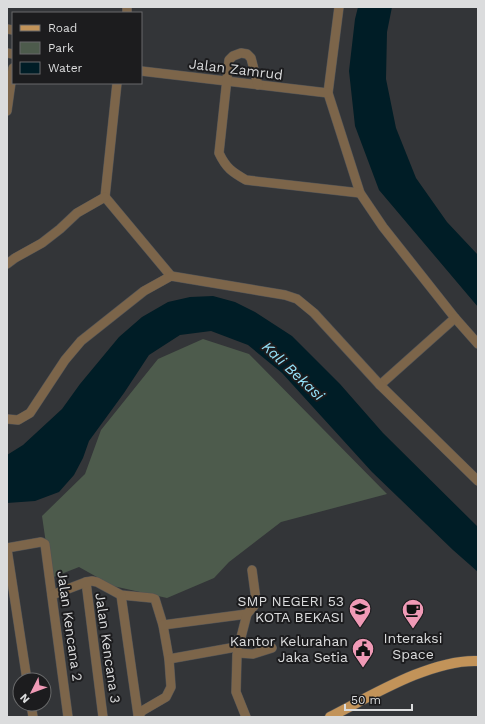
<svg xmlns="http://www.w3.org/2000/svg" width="485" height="724" font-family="'Work Sans',sans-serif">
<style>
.green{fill:#4d5b4c}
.water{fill:#001d26}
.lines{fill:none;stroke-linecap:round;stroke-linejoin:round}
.minor-casing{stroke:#515356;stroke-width:10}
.primary-casing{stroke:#515356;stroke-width:11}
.minor{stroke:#7c654a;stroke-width:9}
.primary{stroke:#c29359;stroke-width:10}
.labels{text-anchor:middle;stroke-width:4;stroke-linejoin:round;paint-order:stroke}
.street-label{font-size:14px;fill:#dbdcdd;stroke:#1c1c1e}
.poi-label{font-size:14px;fill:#dbdcdd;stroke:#1c1c1e;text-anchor:end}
.water-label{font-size:15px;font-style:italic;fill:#94e0f7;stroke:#1c1c1e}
</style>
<rect width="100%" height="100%" fill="#333538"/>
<polygon class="green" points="203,339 249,354 387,494 281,522 229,562 214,578 167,598 113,586 79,567 51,578 42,516 85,474 101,430 158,359"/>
<g class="water">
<polygon points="358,7 392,7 387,32 386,79 396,128 416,178 447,222 478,255 478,307 379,190 355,126 349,71 355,19"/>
<polygon points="213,296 235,302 255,312 292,336 340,384 383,433 478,527 478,572 453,550 372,472 282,373 248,345 211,331 180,335 149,355 124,393 89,441 83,458 74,475 59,492 35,501 7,503 7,455 23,445 62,409 80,384 119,337 142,317 168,302 190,297"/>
</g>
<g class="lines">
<g class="minor-casing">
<g id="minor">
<polyline points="339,7 328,93 360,193 383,227 455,318 478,344"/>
<polyline points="127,13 127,7"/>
<polyline points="7,29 13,30"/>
<polyline points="7,53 13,54"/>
<polyline points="141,71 328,93"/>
<path d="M258,85L251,58L247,54L241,53L233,56L229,60L219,153C226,168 232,172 246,180L360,193"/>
<polyline points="7,111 13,68"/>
<polyline points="105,197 117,83"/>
<polyline points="105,197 171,276"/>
<polyline points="7,264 15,258 42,243 60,229 77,213 105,197"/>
<polyline points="380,385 455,318"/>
<polyline points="7,419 18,420 30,413 65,360 81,341 144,291 171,276 285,295 297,299 314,313 380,385 478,481"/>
<polyline points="7,548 41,542 45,544 68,717"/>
<polyline points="7,549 27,680"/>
<polyline points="86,582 103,717"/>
<polyline points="52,595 86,582 92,581 97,582 121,595 152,598 155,599 163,625 169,659 171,687 166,697 142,711 138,717"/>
<polyline points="121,595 138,715"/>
<polyline points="163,625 247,614 254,606 256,600 252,570"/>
<polyline points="169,659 236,647 239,645 247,614"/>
<polyline points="31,704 33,717"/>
<polyline points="246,717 236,692 237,654 239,653 253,654 272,648"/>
</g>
</g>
<g class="primary-casing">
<path id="primary" d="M330,717C371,696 431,659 478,661"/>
</g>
<use href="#minor" class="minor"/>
<use href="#primary" class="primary"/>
</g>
<defs>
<g id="school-pin" transform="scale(1.15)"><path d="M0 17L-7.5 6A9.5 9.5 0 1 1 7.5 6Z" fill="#f09ab6" stroke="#1c1c1e"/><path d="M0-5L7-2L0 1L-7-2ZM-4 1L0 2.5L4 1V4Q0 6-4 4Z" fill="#111"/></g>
<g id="cafe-pin" transform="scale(1.15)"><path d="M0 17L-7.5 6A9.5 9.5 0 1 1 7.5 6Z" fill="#f09ab6" stroke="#1c1c1e"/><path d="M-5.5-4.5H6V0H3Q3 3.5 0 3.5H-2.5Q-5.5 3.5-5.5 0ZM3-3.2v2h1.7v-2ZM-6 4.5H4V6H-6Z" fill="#111"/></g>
<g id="civic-pin" transform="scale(1.15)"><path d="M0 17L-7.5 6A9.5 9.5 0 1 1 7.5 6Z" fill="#f09ab6" stroke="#1c1c1e"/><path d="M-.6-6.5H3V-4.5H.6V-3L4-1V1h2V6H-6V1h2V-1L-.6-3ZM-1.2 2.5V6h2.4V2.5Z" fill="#111"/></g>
</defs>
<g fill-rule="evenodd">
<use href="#school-pin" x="360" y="609"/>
<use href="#cafe-pin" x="413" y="610"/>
<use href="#civic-pin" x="363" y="649"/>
</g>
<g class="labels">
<g class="street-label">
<text transform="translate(236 69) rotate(7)" y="5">Jalan Zamrud</text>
<text transform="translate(70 626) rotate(82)" y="5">Jalan Kencana 2</text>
<text transform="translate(108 648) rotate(82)" y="5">Jalan Kencana 3</text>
</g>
<g class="poi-label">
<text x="344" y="606">SMP NEGERI 53<tspan x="344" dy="16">KOTA BEKASI</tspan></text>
<text x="413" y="643" text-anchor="middle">Interaksi<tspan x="413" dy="16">Space</tspan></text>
<text x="348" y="646">Kantor Kelurahan<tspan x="348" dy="16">Jaka Setia</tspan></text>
</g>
<g class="water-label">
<text transform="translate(293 371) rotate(43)" y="5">Kali Bekasi</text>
</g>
</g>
<rect width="485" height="724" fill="none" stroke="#dbdcdd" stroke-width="16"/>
<rect x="12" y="12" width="130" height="72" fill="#1c1c1e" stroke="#68696a"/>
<rect x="20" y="25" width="20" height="6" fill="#c29359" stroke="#68696a"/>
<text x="48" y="32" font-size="12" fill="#dbdcdd">Road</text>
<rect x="20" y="42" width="20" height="12" fill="#4d5b4c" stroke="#68696a"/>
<text x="48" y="52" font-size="12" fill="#dbdcdd">Park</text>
<rect x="20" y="62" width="20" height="12" fill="#001d26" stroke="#68696a"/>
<text x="48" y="72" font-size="12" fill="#dbdcdd">Water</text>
<g transform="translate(32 692) rotate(228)"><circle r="19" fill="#1c1c1e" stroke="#68696a"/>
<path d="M0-3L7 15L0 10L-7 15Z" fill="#f09ab6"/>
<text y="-6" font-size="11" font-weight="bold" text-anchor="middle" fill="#dbdcdd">N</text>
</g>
<path d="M345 704v6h67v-6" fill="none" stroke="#dbdcdd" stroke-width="2"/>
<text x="351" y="704" font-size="12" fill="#dbdcdd" stroke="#1c1c1e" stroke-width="3" paint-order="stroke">50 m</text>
</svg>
